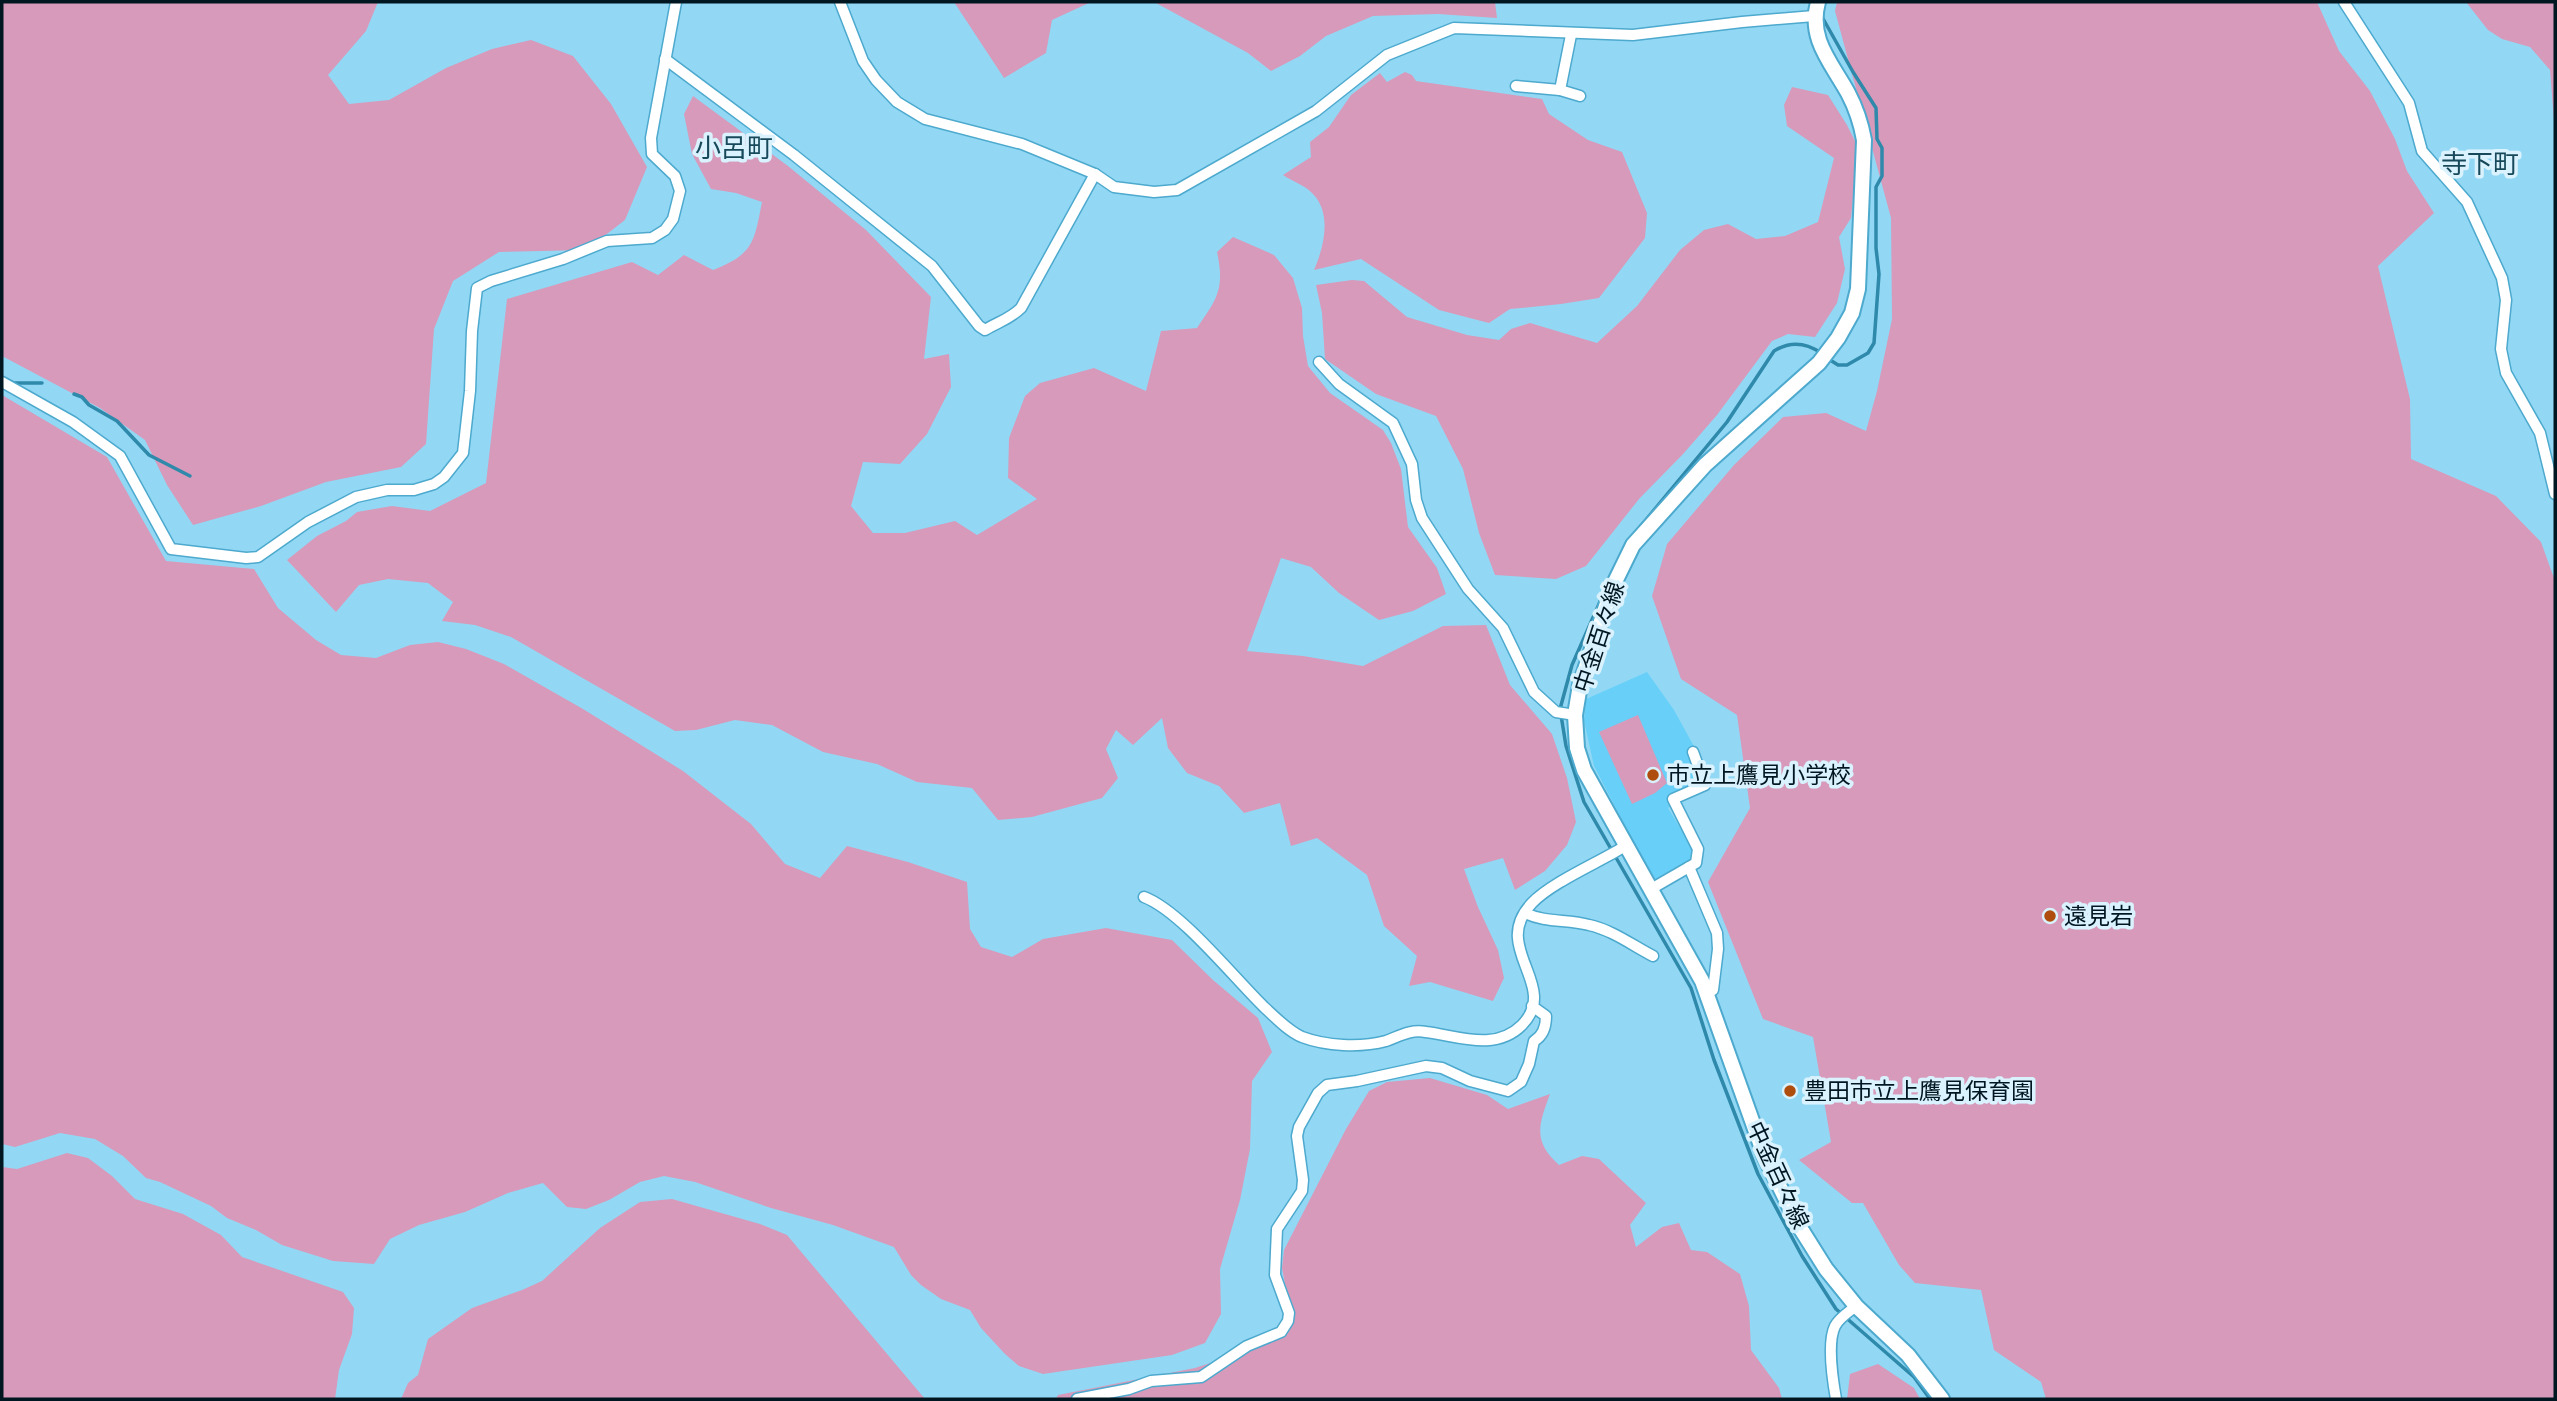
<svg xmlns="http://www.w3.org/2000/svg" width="2557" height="1401" font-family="Arial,'Noto Sans JP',sans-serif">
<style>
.built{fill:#68d0f8}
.green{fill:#d79aba}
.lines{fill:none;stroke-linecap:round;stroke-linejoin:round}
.stream{stroke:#2e89aa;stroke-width:3.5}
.street-casing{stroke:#4da9cd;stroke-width:13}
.secondary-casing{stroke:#4da9cd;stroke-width:18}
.street{stroke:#fff;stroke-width:10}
.secondary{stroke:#fff;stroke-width:14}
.poi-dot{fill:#af4d0f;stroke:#d9f2fd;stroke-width:2.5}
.labels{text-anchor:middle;stroke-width:7;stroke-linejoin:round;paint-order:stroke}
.street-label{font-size:23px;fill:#001621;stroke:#d9f2fd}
.poi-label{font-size:23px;fill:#001621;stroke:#d9f2fd;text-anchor:start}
.quarter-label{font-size:26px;fill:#17495b;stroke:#d9f2fd}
</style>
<rect width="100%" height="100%" fill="#92d8f5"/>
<polygon class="built" points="1647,672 1674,710 1707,770 1708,781 1668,808 1693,849 1691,862 1663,879 1653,880 1594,766 1584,721 1586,699"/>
<g class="green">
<polygon points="2,2 378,2 366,31 328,75 349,104 389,100 446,68 492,49 531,40 573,56 611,104 647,167 625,220 586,250 499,252 453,281 434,329 426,444 401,467 326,482 261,506 193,525 167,485 145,440 100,408 2,356"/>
<polygon points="954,2 1091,2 1052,20 1046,53 1004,78"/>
<polygon points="1150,2 1495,2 1497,18 1438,14 1373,16 1326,36 1300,56 1271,71 1248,53 1156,3"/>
<polygon points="1837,2 2317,2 2339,51 2370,91 2395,139 2407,171 2434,213 2378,266 2410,399 2411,459 2496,496 2541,542 2555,581 2555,1399 2046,1399 2041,1382 1994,1350 1981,1290 1915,1283 1899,1265 1863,1203 1852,1203 1799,1160 1831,1142 1813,1037 1763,1019 1708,882 1750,808 1737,715 1681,679 1652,596 1667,544 1734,465 1783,417 1826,413 1866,431 1877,391 1892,319 1891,218 1835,11"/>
<polygon points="2466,2 2555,2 2555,133 2550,70 2530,47 2502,39 2488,30"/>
<path d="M1405,72L1412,75L1416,81L1542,99L1549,114L1588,140L1622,152L1647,213L1645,238L1599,298L1561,304L1510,309L1489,323L1439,310L1361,259L1314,270C1324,247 1333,212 1311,192C1304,185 1292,181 1283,175L1311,157L1310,142L1329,127L1351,95L1380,73L1387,82Z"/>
<polygon points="1792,87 1828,95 1847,125 1858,147 1851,218 1839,237 1845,269 1837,303 1815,337 1788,334 1772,341 1717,415 1684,453 1639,499 1586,566 1556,579 1495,575 1479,533 1463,469 1436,416 1376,394 1325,359 1322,313 1316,285 1352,280 1364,281 1407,317 1467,335 1499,340 1511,329 1530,323 1597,343 1637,306 1680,250 1704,230 1728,224 1756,239 1785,236 1818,222 1834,158 1787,126 1784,105"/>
<path d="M693,96L788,166L866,230L931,297L924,359L949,354L951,387L927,434L900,464L863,462L851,506L873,533H905L955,521L977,535L1037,499L1008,478L1009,438L1025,396L1040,383L1094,368L1146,391L1161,331L1197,328C1217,299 1225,289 1217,252L1233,237L1274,255L1293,278L1302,308L1303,336L1308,366L1330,393L1383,430L1391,443L1401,469L1408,527L1437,568L1446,594L1413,611L1379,620L1339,593L1311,567L1281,558L1247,651L1303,656L1363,666L1443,626L1486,625L1510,685L1552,734L1567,778L1576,822L1567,845L1545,871L1515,890L1503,858L1464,869L1478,907L1498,950L1504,978L1493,1001L1430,982L1409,986L1417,956L1384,926L1367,875L1317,838L1291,846L1280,803L1244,813L1219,786L1187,773L1168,748L1162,718L1133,745L1116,730L1106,749L1118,778L1102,798L1032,817L998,820L972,788L917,782L877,764L823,752L772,725L735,720L696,730L675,731L511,637L475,625L442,621L453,602L428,583L388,579L359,585L336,612L287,560L317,536L346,521L357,512L392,506L430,511L486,483L507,299L632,262L658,275L684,255L713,270C754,254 754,242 762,202L736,193L711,189L692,154L684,114Z"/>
<polygon points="2,395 107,457 166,561 254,569 278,608 316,640 341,655 376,658 410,645 438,642 466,649 504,664 583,709 683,771 751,824 785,864 820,878 847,846 908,862 967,882 970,929 981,947 1012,957 1043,939 1106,928 1172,940 1213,980 1258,1018 1272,1052 1252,1081 1250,1149 1240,1200 1220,1269 1221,1314 1205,1343 1172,1355 1043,1374 1019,1366 1005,1354 981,1328 970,1310 941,1299 921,1285 911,1275 894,1247 833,1225 771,1208 695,1182 664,1176 640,1182 609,1200 586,1209 567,1207 543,1183 508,1193 465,1212 419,1225 390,1239 374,1264 333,1261 282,1245 256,1230 227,1218 211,1206 160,1182 146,1178 123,1156 95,1139 60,1133 15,1147 2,1144"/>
<polygon points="1638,715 1667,783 1655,793 1632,804 1599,732"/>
<path d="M1430,1078L1487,1095L1508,1109L1550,1094C1539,1124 1532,1141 1559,1165L1582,1156L1599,1159L1646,1203L1630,1225L1636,1247L1662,1227L1679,1223L1691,1250L1707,1252L1740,1274L1749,1306L1751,1350L1779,1388L1782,1399H1056L1058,1395L1195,1368L1226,1358L1249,1339L1286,1328L1287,1295L1282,1268L1284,1250L1346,1129L1369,1091L1387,1082Z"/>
<polygon points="67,1153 88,1158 112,1176 135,1199 183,1214 221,1235 242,1257 343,1292 354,1308 352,1334 339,1370 335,1399 2,1399 2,1167 17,1169"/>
<polygon points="672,1199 760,1224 787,1235 925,1399 401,1399 408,1383 418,1375 428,1339 472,1308 522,1290 542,1281 600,1228 640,1202"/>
<polygon points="1878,1364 1914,1388 1920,1399 1847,1399 1850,1374"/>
</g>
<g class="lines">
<g class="stream">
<polyline points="1821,15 1853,72 1876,108 1877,139 1882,148 1882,176 1876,187 1876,248 1879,274 1874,343 1868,353 1847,365 1838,365 1827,358"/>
<polyline points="2,377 14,383 42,383"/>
<polyline points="74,394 82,397 89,405 117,421 149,455 190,476"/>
<path d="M1640,527L1727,422L1774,351C1790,341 1805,342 1821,353"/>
<polyline points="1603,595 1572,665 1560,709 1566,746 1584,802 1691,988 1714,1060 1758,1174 1802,1256 1836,1309 1914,1377 1930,1399"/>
</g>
<g class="street-casing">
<g id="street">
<polyline points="840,2 863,61 876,80 897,102 925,119 1022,144 1095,174 1114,187 1154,192 1177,190 1316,111 1387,55 1454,28 1633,35 1742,22 1814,16"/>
<polyline points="2344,2 2409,103 2422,151 2467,202 2502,278 2506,300 2501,349 2506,373 2540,433 2555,494"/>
<path d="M665,59L794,155L932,266L979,326L985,330C998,322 1010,319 1021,308L1095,174"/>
<polyline points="1516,86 1560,90 1580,96"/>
<polyline points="1560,90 1571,35"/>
<polyline points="1319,362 1339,384 1393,423 1412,464 1416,500 1422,518 1468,589 1503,628 1534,692 1556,712 1575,715"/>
<polyline points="2,382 73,422 120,456 171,549 246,558 258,557 308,522 356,497 387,490 414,490 434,484 444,477 463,453 470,391 472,331 477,288 491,281 563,259 607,241 652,238 665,230 673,219 680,191 675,176 652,154 651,138 676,2"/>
<polyline points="1689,867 1717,933 1718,949 1713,990 1707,993"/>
<polyline points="1651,889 1696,863 1698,849 1673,799 1705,785 1693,752"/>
<path d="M1144,897C1181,911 1234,978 1264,1007C1275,1017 1288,1031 1302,1037C1326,1046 1360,1048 1386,1041C1400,1036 1410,1029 1426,1032C1458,1036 1495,1052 1522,1025C1561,985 1489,948 1532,903C1552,882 1600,862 1627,845"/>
<path d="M1525,913C1546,923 1567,919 1589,925C1612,930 1632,945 1653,956"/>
<path d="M1077,1399L1129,1389L1151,1381L1201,1377L1247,1346L1281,1332L1288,1321L1289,1313L1275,1275L1277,1229L1302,1191L1303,1180L1297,1136L1299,1127L1318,1093L1327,1085L1357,1081L1426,1066L1442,1068L1470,1081L1508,1091L1521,1082L1529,1064L1534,1041C1543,1036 1546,1027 1546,1016L1532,1006"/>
<path d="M1836,1399C1833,1382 1827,1342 1835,1326C1839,1318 1850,1311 1856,1306"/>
</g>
</g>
<g class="secondary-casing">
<path id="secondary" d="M1818,2C1808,39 1831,62 1848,93C1856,108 1861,123 1864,140L1858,289L1852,313L1838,338L1819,363L1705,465L1633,545L1612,588L1580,685L1575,715L1577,748L1584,770L1702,981L1765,1157L1799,1226L1826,1269L1856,1306L1908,1355L1942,1399"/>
</g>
<use href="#street" class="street"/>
<use href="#secondary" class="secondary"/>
</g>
<g class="poi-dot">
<circle cx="1653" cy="775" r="7"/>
<circle cx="2050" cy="916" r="7"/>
<circle cx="1790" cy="1091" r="7"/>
</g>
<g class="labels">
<g class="street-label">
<text transform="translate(1599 637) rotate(-72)" y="8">中金百々線</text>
<text transform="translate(1778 1175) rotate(65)" y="8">中金百々線</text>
</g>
<g class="poi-label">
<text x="1667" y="783">市立上鷹見小学校</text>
<text x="2064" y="924">遠見岩</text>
<text x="1804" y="1099">豊田市立上鷹見保育園</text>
</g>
<g class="quarter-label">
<text x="734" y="157">小呂町</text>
<text x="2480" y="173">寺下町</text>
</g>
</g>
<rect width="2557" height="1401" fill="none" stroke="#001621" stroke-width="7"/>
</svg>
